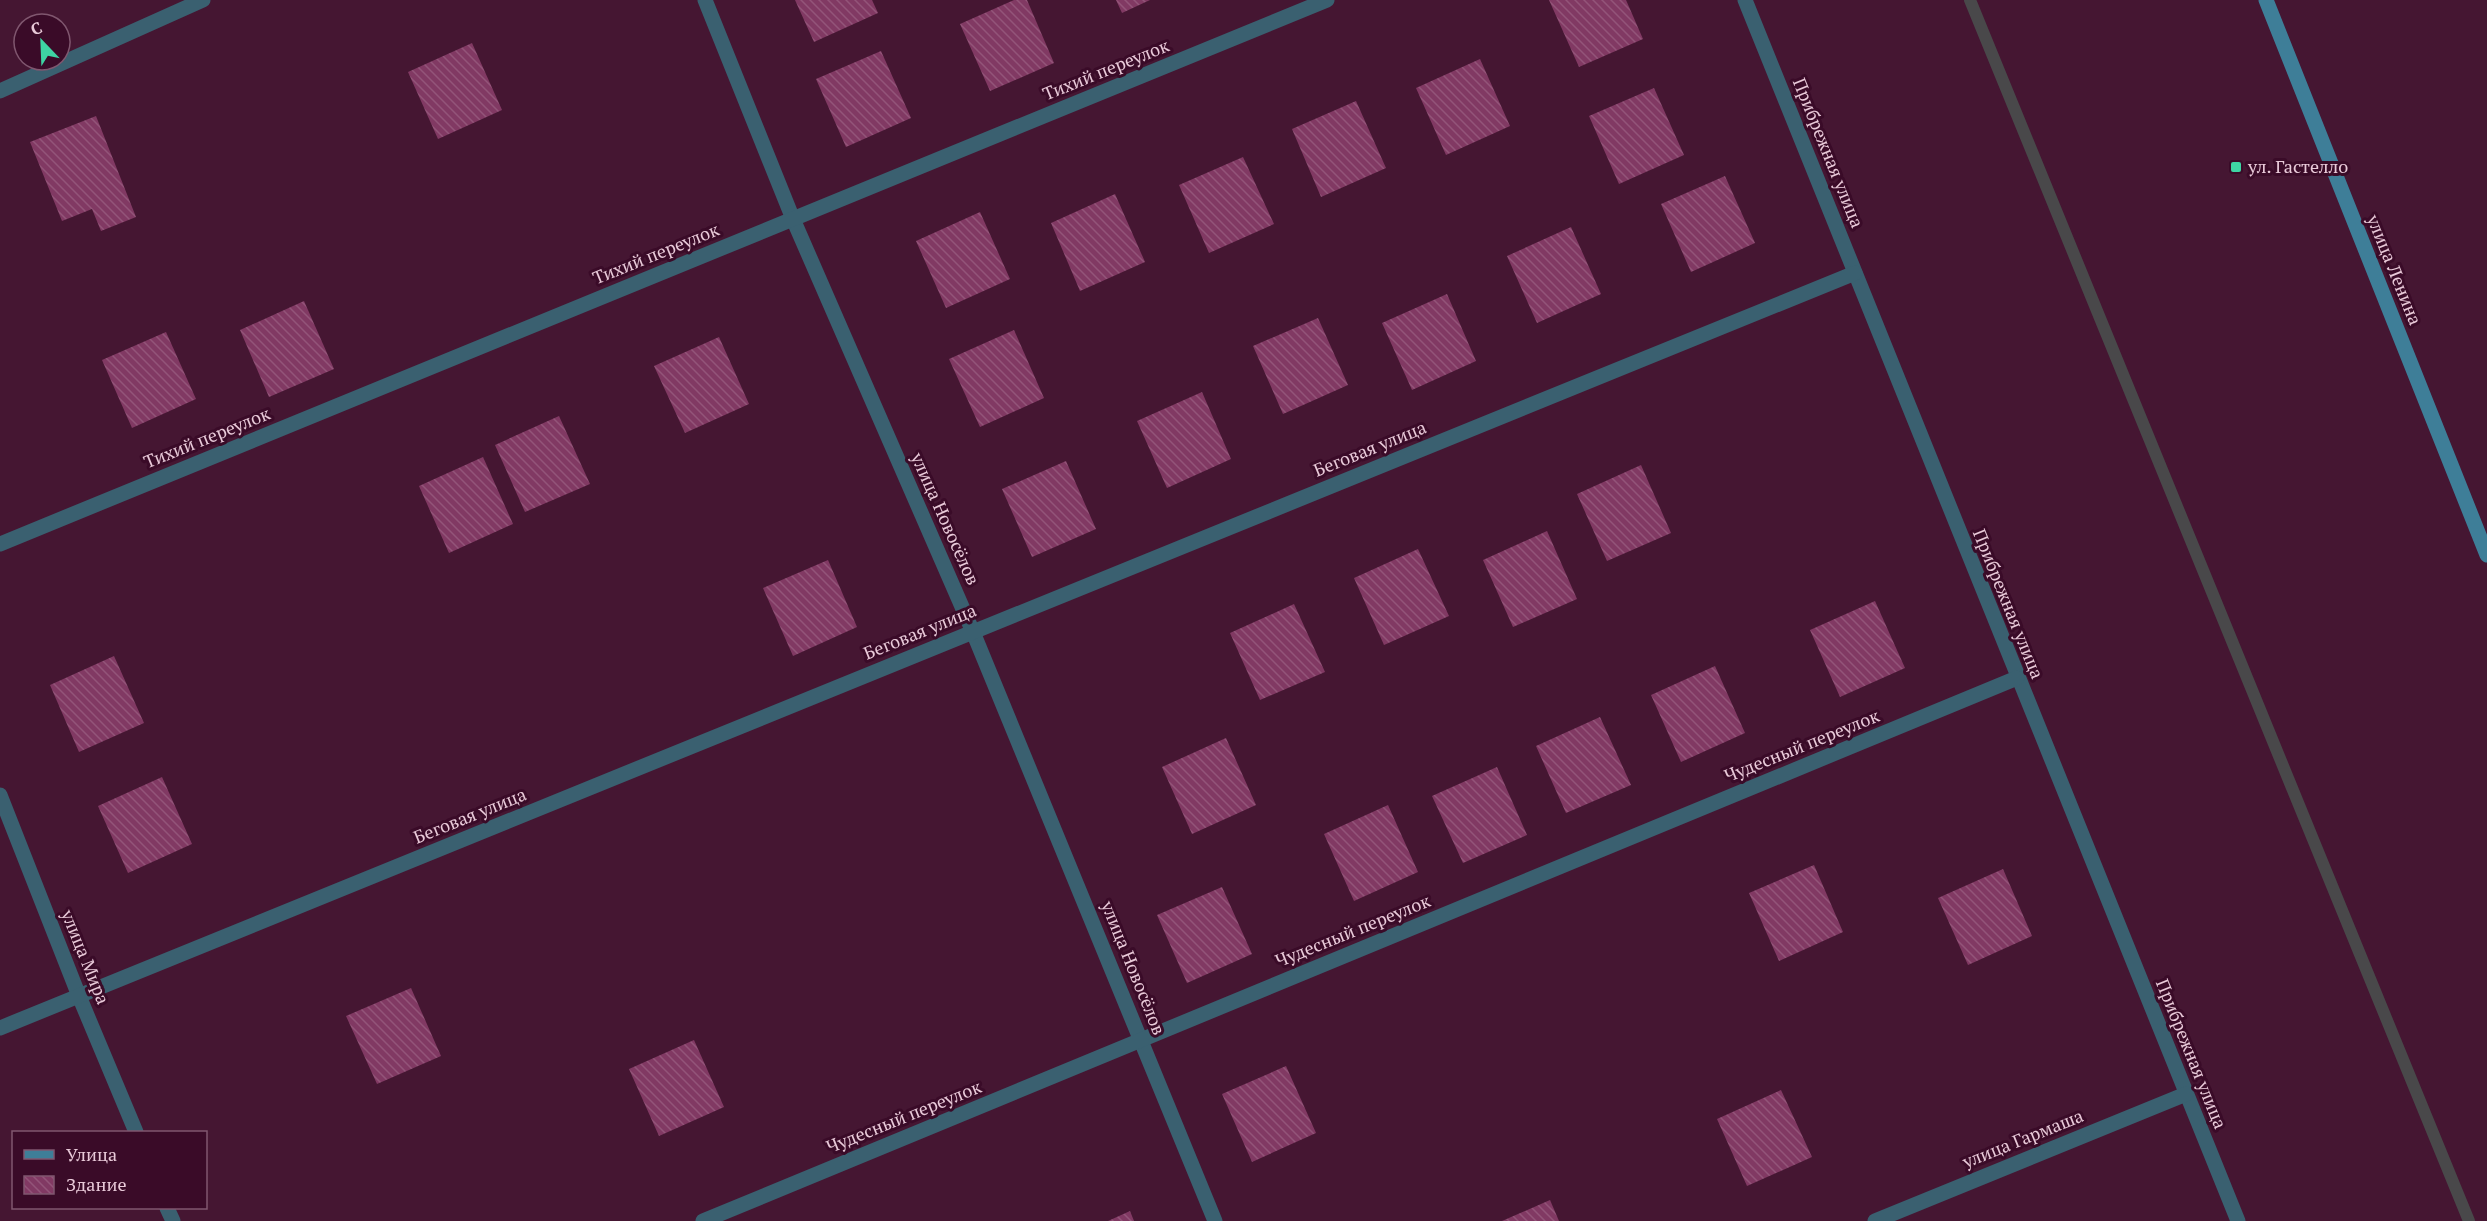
<svg xmlns="http://www.w3.org/2000/svg" width="2487" height="1221" font-family="'PT Serif',serif">
<style>
.lines{fill:none;stroke-linecap:round;stroke-linejoin:round}
.stream{stroke:#49484a;stroke-width:12}
.building{fill:url(#building-back-hatch)}
.street{stroke:#3a6070;stroke-width:15}
.secondary{stroke:#3e7e98;stroke-width:15}
.poi-dot{fill:#3ed4a3;stroke:#3a0b28;stroke-width:2}
.labels{text-anchor:middle;stroke-width:6;stroke-linejoin:round;paint-order:stroke}
.street-label{font-size:18px;fill:#e9cad9;stroke:#3a0b28}
.poi-label{font-size:18px;fill:#e9cad9;stroke:#3a0b28;text-anchor:start}
</style>
<defs>
<pattern id="building-back-hatch" width="6" height="6" patternUnits="userSpaceOnUse" patternTransform="scale(1.5)"><rect width="6" height="6" fill="#813963"/><path d="M-1 5l2 2M0 0l6 6M5-1l2 2" fill="none" stroke="#935479"/></pattern>
</defs>
<rect width="100%" height="100%" fill="#451632"/>
<g class="lines">
<polyline class="stream" points="1970,0 2469,1221"/>
</g>
<g class="building">
<polygon points="795,0 872,0 878,13 814,42"/>
<polygon points="1014,0 1027,0 1054,63 990,91 960,24"/>
<polygon points="1116,0 1150,0 1122,13"/>
<polygon points="1549,0 1626,0 1643,39 1579,67"/>
<polygon points="472,43 502,110 438,139 408,72"/>
<polygon points="881,51 911,118 846,147 816,79"/>
<polygon points="1480,59 1510,126 1446,155 1416,88"/>
<polygon points="1654,88 1684,155 1619,184 1589,116"/>
<polygon points="1356,101 1386,168 1321,197 1292,129"/>
<polygon points="96,116 136,217 101,231 92,209 62,221 30,142"/>
<polygon points="1243,157 1274,224 1209,253 1179,185"/>
<polygon points="1725,176 1755,243 1691,272 1661,204"/>
<polygon points="1115,194 1145,262 1080,291 1051,223"/>
<polygon points="980,212 1010,279 946,308 916,241"/>
<polygon points="1571,227 1601,294 1537,323 1507,256"/>
<polygon points="1447,294 1476,361 1412,390 1382,323"/>
<polygon points="304,301 334,369 269,397 240,330"/>
<polygon points="1318,318 1348,385 1283,414 1253,346"/>
<polygon points="1014,330 1044,398 980,427 949,359"/>
<polygon points="166,332 196,399 132,428 102,360"/>
<polygon points="719,337 749,404 685,433 654,366"/>
<polygon points="1202,392 1231,459 1167,488 1137,421"/>
<polygon points="559,416 590,484 525,512 495,445"/>
<polygon points="483,457 513,524 449,553 419,486"/>
<polygon points="1066,461 1096,529 1032,557 1002,489"/>
<polygon points="1641,465 1671,533 1607,561 1577,494"/>
<polygon points="1547,531 1577,599 1513,627 1483,560"/>
<polygon points="1418,549 1449,616 1384,645 1354,578"/>
<polygon points="828,560 857,627 793,656 763,588"/>
<polygon points="1875,601 1905,668 1840,697 1810,630"/>
<polygon points="1294,604 1325,672 1260,700 1230,633"/>
<polygon points="114,656 144,723 79,752 50,685"/>
<polygon points="1715,666 1745,733 1681,762 1651,695"/>
<polygon points="1600,717 1631,785 1566,813 1536,746"/>
<polygon points="1226,738 1256,805 1192,834 1162,767"/>
<polygon points="1497,767 1527,835 1463,863 1432,796"/>
<polygon points="162,777 192,844 128,873 98,806"/>
<polygon points="1388,805 1418,872 1354,901 1324,834"/>
<polygon points="1814,865 1843,932 1779,961 1749,893"/>
<polygon points="2003,869 2032,936 1968,965 1938,898"/>
<polygon points="1222,887 1252,954 1187,983 1157,915"/>
<polygon points="411,988 441,1056 377,1084 346,1016"/>
<polygon points="694,1040 724,1107 659,1136 629,1069"/>
<polygon points="1286,1066 1316,1133 1252,1162 1222,1094"/>
<polygon points="1781,1090 1812,1157 1747,1186 1717,1119"/>
<polygon points="1550,1200 1559,1221 1502,1221"/>
<polygon points="1130,1211 1134,1221 1108,1221"/>
</g>
<g class="lines">
<g class="street">
<polyline points="705,0 793,219 973,632 1215,1221"/>
<polyline points="1745,0 2238,1221"/>
<polyline points="0,91 203,0"/>
<polyline points="0,544 1327,0"/>
<polyline points="0,795 79,996 136,1132"/>
<polyline points="0,1028 1855,273"/>
<polyline points="167,1208 173,1221"/>
<polyline points="703,1221 2017,678"/>
<polyline points="1875,1221 2186,1094"/>
</g>
<polyline class="secondary" points="2266,0 2487,555"/>
</g>
<rect class="poi-dot" x="2230" y="161" width="12" height="12" rx="3"/>
<g class="labels">
<g class="street-label">
<text transform="translate(1106 70) rotate(-22)" y="6">Тихий переулок</text>
<text transform="translate(1828 153) rotate(68)" y="6">Прибрежная улица</text>
<text transform="translate(656 254) rotate(-22)" y="6">Тихий переулок</text>
<text transform="translate(2394 270) rotate(68)" y="6">улица Ленина</text>
<text transform="translate(207 438) rotate(-22)" y="6">Тихий переулок</text>
<text transform="translate(1370 449) rotate(-22)" y="6">Беговая улица</text>
<text transform="translate(945 519) rotate(66)" y="6">улица Новосёлов</text>
<text transform="translate(2008 604) rotate(68)" y="6">Прибрежная улица</text>
<text transform="translate(920 632) rotate(-22)" y="6">Беговая улица</text>
<text transform="translate(1802 746) rotate(-22)" y="6">Чудесный переулок</text>
<text transform="translate(470 816) rotate(-22)" y="6">Беговая улица</text>
<text transform="translate(1353 931) rotate(-22)" y="6">Чудесный переулок</text>
<text transform="translate(85 957) rotate(68)" y="6">улица Мира</text>
<text transform="translate(1133 968) rotate(68)" y="6">улица Новосёлов</text>
<text transform="translate(2191 1054) rotate(68)" y="6">Прибрежная улица</text>
<text transform="translate(904 1117) rotate(-22)" y="6">Чудесный переулок</text>
<text transform="translate(2023 1139) rotate(-22)" y="6">улица Гармаша</text>
</g>
<g class="poi-label">
<text x="2248" y="173">ул. Гастелло</text>
</g>
</g>
<rect x="12" y="1131" width="195" height="78" fill="#3a0b28" stroke="#80576f" stroke-width="1.5"/>
<rect x="24" y="1150" width="30" height="9" fill="#3e7e98" stroke="#80576f" stroke-width="1.5"/>
<text x="66" y="1161" font-size="18" fill="#e9cad9">Улица</text>
<rect x="24" y="1176" width="30" height="18" fill="url(#building-back-hatch)" stroke="#80576f" stroke-width="1.5"/>
<text x="66" y="1191" font-size="18" fill="#e9cad9">Здание</text>
<g transform="translate(42 42) rotate(337)"><circle r="28" fill="#3a0b28" stroke="#80576f" stroke-width="1.5"/>
<path d="M0-4.5L10 22L0 15L-10 22Z" fill="#3ed4a3"/>
<text y="-9" font-size="16" font-weight="bold" text-anchor="middle" fill="#e9cad9">С</text>
</g>
</svg>
